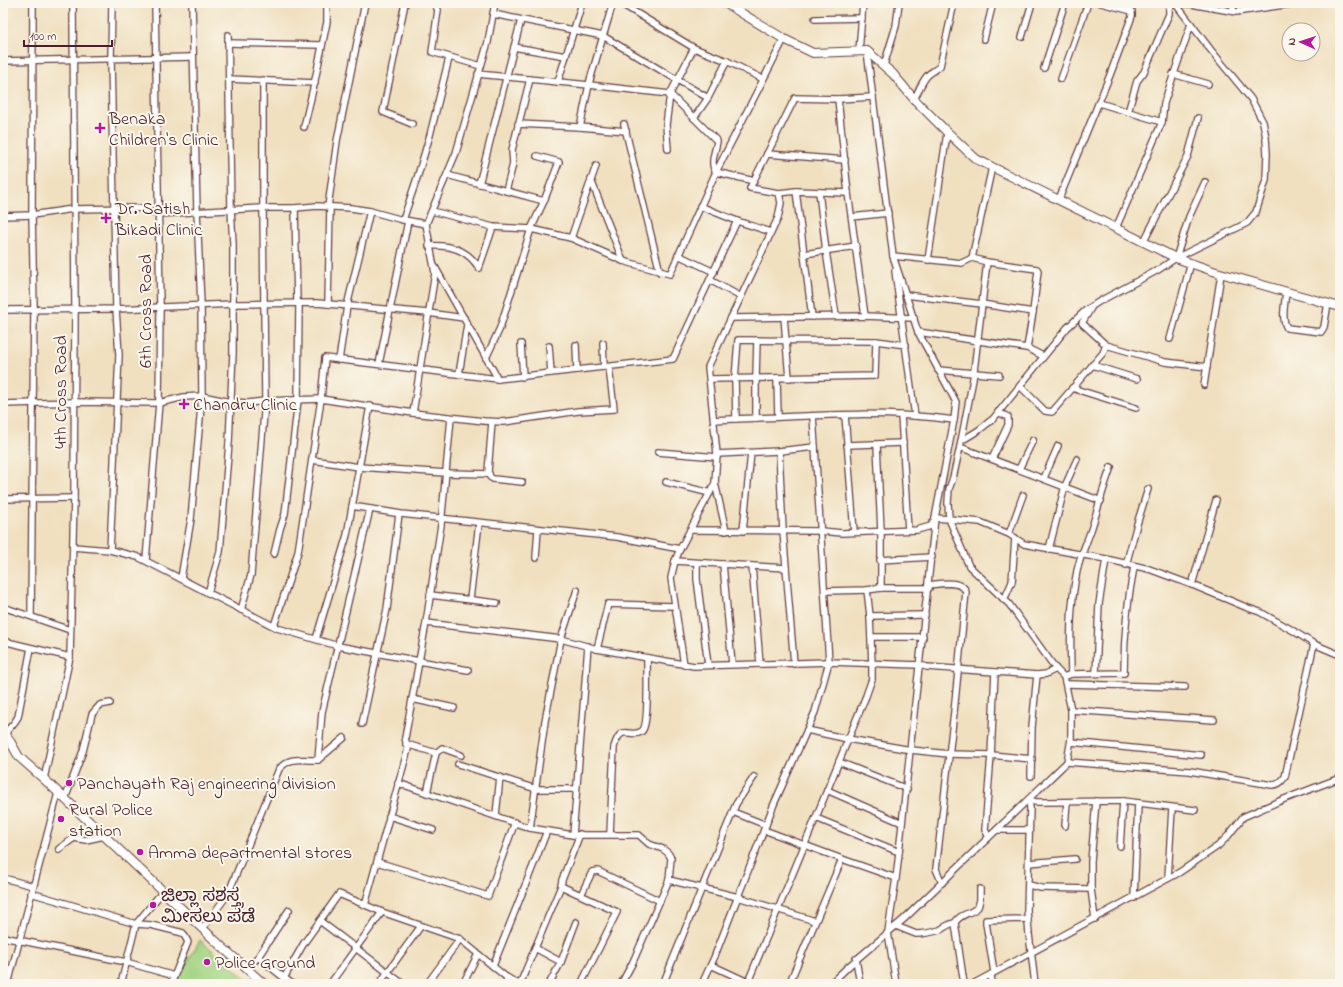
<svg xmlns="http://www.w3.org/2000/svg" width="1343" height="987" font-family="'Indie Flower','Noto Sans Kannada',sans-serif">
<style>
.green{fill:#a2d381;stroke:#767956}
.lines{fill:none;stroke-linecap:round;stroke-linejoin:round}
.street-casing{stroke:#633c41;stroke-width:8}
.secondary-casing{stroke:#633c41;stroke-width:10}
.street{stroke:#fff;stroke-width:5.5}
.secondary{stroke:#fff;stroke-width:8}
.poi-dot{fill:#b5179e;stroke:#fbf7ec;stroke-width:1.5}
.labels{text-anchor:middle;stroke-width:4;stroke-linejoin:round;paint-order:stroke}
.poi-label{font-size:18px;fill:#4a1f2b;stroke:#fbf7ec;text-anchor:start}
.street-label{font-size:18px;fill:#4a1f2b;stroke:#fbf7ec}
</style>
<rect width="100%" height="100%" fill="#fbf7ec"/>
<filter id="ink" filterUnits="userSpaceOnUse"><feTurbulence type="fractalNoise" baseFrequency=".025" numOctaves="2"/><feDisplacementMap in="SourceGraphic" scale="8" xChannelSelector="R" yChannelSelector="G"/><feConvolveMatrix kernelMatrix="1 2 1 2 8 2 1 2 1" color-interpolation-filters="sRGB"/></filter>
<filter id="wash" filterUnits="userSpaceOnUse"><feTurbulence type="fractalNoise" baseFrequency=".012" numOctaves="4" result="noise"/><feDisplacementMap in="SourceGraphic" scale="16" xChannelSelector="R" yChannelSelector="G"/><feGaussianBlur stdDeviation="0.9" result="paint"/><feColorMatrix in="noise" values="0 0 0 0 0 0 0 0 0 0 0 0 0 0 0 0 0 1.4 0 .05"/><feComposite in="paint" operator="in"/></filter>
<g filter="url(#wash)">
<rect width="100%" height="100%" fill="#f0e0c0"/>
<polygon class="green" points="200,940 252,984 174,984"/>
</g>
<g filter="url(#ink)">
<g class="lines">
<g class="street-casing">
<g id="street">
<polyline points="405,3 383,112 412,124"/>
<polyline points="434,3 438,10 432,52 481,66"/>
<polyline points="620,3 694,48 727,61 763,79"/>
<polyline points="1250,10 1250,3"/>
<polyline points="1233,11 1233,3"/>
<polyline points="493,14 603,36 708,98"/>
<polyline points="815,19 862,18"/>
<polyline points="1022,37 1032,3"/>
<polyline points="984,39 993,3"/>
<polyline points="228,43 322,45"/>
<polyline points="514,47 566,56"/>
<polyline points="859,51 863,3"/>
<polyline points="867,51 893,256 918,332 956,402 954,420 935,518 897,871 888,932 896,984"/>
<polyline points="3,61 193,57"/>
<polyline points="884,65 896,26 899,3"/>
<polyline points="1044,68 1065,3"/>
<path d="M478,74L589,85L670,94L717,141C716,150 709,163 716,172L754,181"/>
<polyline points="1173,74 1208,84"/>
<polyline points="229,79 315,83"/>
<polyline points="1061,79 1088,3"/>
<polyline points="558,82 582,3"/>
<polyline points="838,99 848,193 865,316"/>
<path d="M914,99C919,91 922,80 929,74C933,71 937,69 940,66L954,3"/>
<polyline points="1099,103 1162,122"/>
<polyline points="1128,112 1137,81 1144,72 1169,14 1169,8 1175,3 1191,4 1236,12 1298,3"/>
<polyline points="694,118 708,98 727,61"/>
<polyline points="518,124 580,127 626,131"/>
<polyline points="624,124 660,272"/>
<polyline points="304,127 314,85 327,22 327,3"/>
<polyline points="580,127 590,80 613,3"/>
<polyline points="668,149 666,125 670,94 694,48"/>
<polyline points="767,154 845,160"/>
<polyline points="447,175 544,201"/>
<polyline points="591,180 623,261"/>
<polyline points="479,184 521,20"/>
<polyline points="506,191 513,164 512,150 530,79"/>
<polyline points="796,191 812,317"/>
<polyline points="819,192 826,251"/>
<polyline points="848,193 796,191 779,193 750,188 795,98 838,99 873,97"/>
<polyline points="1059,199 1110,75 1132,16 1132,11 1101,3"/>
<polyline points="700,206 737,221 771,232"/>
<polyline points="328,207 337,141 365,3"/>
<polyline points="295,208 297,303"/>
<polyline points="432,211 493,227 531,229 571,238 623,261 670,274 716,172 784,39"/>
<polyline points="3,216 32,215 73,209 140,208 158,214 263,208 295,208 317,206 351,208 370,211 399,219 426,224 456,153 488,42 495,3"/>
<polyline points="852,217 888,213"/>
<polyline points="403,220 418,175 430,135 449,58"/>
<polyline points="1116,228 1162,122 1164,103 1191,24"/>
<polyline points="571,238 596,166"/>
<polyline points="1144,241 1188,156 1198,118"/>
<path d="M429,246C451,245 467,249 479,268"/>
<polyline points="826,251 836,316"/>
<polyline points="804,254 856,246"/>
<polyline points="678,255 714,272"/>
<polyline points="972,258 992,167"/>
<polyline points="1176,258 1189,217 1205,182"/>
<polyline points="894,259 893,256 962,263 972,258 987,262 1037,269 1038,271 1033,312 1027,348"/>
<polyline points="928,260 947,133"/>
<polyline points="987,262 973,379 960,447 953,478 949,489 948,503 949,519 980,522 1009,534 1024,544 1106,559 1149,569 1195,586 1248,608 1260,612 1292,630 1314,644 1340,655"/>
<polyline points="435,267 498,379"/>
<polyline points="479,268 493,227"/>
<polyline points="895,271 915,416"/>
<polyline points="710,280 741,297"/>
<path d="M1286,292C1285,303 1281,319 1287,328L1321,332L1324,327L1328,303"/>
<polyline points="906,295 982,304 1033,312"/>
<polyline points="328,304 330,207"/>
<polyline points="347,306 370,211"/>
<polyline points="1091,308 1082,323 1106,345 1165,362 1207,367"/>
<polyline points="3,310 116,309 234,304 317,303 428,313 464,318"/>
<polyline points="784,317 789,378"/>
<polyline points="731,318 865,316 914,318"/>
<polyline points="918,332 1027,348 1043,356"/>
<polyline points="1170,339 1191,263"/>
<polyline points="603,343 604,367"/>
<polyline points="521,344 523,377"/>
<polyline points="576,345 577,370"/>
<polyline points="549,346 551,373"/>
<polyline points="486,358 500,328 531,229 544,201 559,162 537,156"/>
<polyline points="339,360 347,306"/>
<polyline points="379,364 408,221"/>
<polyline points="1092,365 1137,379"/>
<polyline points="938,370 999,375"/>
<polyline points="459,374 467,325"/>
<polyline points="777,378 778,417"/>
<polyline points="710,379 875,376 876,341"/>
<polyline points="1204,385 1221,274"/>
<polyline points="1020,386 1045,411 1052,412 1103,353 1106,345"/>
<polyline points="1072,388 1136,408"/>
<polyline points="3,404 74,402 159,403 184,397 202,396 231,402 248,403 265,401 321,399 413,413 484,421 504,422 578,411 614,409 609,367"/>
<polyline points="413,413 435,273 426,224"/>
<polyline points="845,415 854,532"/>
<polyline points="901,415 908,530"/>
<polyline points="756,418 756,378 757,340"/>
<polyline points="736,419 735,379 738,340 876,341 906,345"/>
<path d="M714,420C792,417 876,409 954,420"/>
<polyline points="492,422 488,472 490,477 493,479 522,482"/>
<polyline points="961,441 979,430 993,419 1067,328 1086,310 1100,301 1158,270 1176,258 1247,223 1256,212 1266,180 1267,154 1266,138 1263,122 1251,99 1210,49 1175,3"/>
<polyline points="847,445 903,443"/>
<polyline points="877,445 881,531 881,588"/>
<polyline points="960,447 1101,501"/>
<polyline points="779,451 783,531 794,664"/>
<polyline points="658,452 717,457"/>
<polyline points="717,454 779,451 815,447"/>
<polyline points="992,459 1008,425 1008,417 998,412"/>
<polyline points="312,460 359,467 446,473 489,474"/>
<polyline points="1019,469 1033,440"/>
<polyline points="1044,478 1058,446"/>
<polyline points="666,482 710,493"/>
<polyline points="3,499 74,498"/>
<polyline points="352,506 401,514 617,537 680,549"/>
<polyline points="690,530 821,531 842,533 917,530 931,526 935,519"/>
<polyline points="726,531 715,483 717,454 708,367 778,218 781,203 779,193"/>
<polyline points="743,531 751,453"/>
<polyline points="1009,534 1023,495"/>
<polyline points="73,547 110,550 138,557 277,628 338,646 468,670"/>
<polyline points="1049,549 1065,486 1077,459"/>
<polyline points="110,550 119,355 116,309 114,208 111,59 112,3"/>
<polyline points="274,554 280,529 285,514 298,400 299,303"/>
<polyline points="536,558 538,529"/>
<polyline points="146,560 159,403 160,307 155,3"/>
<polyline points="880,560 932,557"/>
<polyline points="675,561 786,568"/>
<polyline points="697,563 697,579 708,665"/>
<polyline points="723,564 732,664"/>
<polyline points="1126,565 1137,524 1148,489"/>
<polyline points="752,566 760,664"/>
<polyline points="181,578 191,519 202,396 201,305 197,211 192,3"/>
<path d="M929,585C938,584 963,579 966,592L954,712L936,869L942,883"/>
<polyline points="1192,585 1216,500"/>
<polyline points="825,591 867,590 881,588 929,588"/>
<polyline points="208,593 220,552 229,443 233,352 233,244 231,209 228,35"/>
<polyline points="430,595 497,603"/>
<polyline points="470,599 479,523"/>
<polyline points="1004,600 1012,582 1015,538"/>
<polyline points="3,607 70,630"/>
<polyline points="241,610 251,575 265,401 263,208 263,80"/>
<polyline points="31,616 34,309 32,215 33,3"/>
<polyline points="870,616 925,615"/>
<polyline points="426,623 561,639 597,649 694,666 829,662 920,665 927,667 1037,675 1046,674 1056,669"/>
<polyline points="274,626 298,552 321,399 325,358 498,379 673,359 737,221"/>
<polyline points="871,637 923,637"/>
<polyline points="316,639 347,535 370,406"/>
<polyline points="3,641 70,657"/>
<polyline points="597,649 608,604 674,606"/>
<polyline points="684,665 671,578 675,561 680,549 715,483"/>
<polyline points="1096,673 1099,604 1106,559"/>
<path d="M1071,674L1124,673C1124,637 1127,602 1134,567"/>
<path d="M1064,677L1071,674C1070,639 1070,605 1077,571C1080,557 1086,544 1091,530C1098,509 1103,488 1111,467"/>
<polyline points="1067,684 1185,687"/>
<polyline points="412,699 454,708"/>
<polyline points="1071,710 1214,720"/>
<polyline points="362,724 387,609 399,514"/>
<polyline points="807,730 848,739 911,750 949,754 991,755 1032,759"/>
<polyline points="3,733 5,733 14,723 18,717 31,648"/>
<polyline points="1071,742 1201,755"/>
<polyline points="406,744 436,753"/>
<polyline points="318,760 322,712 370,509"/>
<polyline points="839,762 907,789"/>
<path d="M1067,762L1190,771L1272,785C1279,785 1281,782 1285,777L1314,644"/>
<polyline points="458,764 536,789 576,789"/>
<polyline points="1031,776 1032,727 1037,675"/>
<polyline points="44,779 70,657 74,498 75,310 73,3"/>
<polyline points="398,783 530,828 573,835 639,835 649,844 663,849 668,853 671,858 669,880 632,964 621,984"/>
<polyline points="827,790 902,823"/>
<polyline points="427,793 436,753 442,748 461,755"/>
<polyline points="65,799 83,751 92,714 100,705 110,703"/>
<polyline points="733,812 766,825"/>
<polyline points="496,815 500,777"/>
<polyline points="389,816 433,830"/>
<polyline points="816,818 899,852"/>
<polyline points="1065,826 1067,802"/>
<polyline points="530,828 545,721 561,639 577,590"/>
<polyline points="764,830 842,859 896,878"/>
<polyline points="997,830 1029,830"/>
<path d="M610,834L614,747C622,721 630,740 642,731C649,726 647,670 647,658"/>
<polyline points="573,835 588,646"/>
<polyline points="989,837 985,830 991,755 995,672"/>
<polyline points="1120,846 1123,801"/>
<polyline points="59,849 74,838 86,840 104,836"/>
<polyline points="377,862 488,896 515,822"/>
<polyline points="1029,863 1075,859"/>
<polyline points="3,878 33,886"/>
<polyline points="1168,878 1172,808"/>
<polyline points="669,880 738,897 815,921"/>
<polyline points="1029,885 1041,888 1091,889"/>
<polyline points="561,886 617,912 581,984"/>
<polyline points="31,893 136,924 151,925 183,933 188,942 171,984"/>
<polyline points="581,895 592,872 598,871 660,901"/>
<polyline points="1134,898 1138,803"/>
<polyline points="365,905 408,749 405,738 426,623 441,525 451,418"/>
<polyline points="1095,919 1091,889 1091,861 1096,801"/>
<polyline points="320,921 403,984"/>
<polyline points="955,923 964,984"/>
<path d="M896,926L916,934C924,934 933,932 940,930C945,927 950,923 955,923C959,914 971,914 978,907L980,900V889"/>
<path d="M203,928L228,894L279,769C292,755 300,761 318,760L344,738"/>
<polyline points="3,937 126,962 174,976"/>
<polyline points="535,948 561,962"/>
<polyline points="258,957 289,910"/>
<polyline points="856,959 860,984"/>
<polyline points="711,965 752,984"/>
<polyline points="493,966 547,831"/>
<polyline points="247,969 258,957 292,984"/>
<polyline points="994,972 986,923 986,920 1028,919"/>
<polyline points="991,975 992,984"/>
<polyline points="3,978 9,980"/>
<polyline points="284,978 304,943 339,894 382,912 460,939 506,977 518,984"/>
<polyline points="748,982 866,696 872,679 872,665 870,616 867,590"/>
<polyline points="8,984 58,793"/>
<polyline points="121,984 136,924 163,891"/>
<polyline points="330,984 382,912"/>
<polyline points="379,984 421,926"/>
<polyline points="427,984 460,939"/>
<polyline points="463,984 478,954"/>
<polyline points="505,984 508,978"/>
<polyline points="520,984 561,886 562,880 580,834"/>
<polyline points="549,984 561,962 576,922"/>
<polyline points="663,984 736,804 754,777"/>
<polyline points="702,984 714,958 774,804 815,712 829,662 813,416"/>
<polyline points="789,984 842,859"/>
<polyline points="830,984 850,965 904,919 1067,762 1071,739 1071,710 1064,677 1056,669 1009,604 969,566 949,519 935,518"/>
<polyline points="973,984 1180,872 1218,846 1228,836 1243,817 1282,800 1340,778"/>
<polyline points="1035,984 1029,934 1027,910 1030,808 1029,800 1036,802 1044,802 1123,801 1195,810"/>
</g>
</g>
<g class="secondary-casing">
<g id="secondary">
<polyline points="725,3 784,39 813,53 867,51 893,74 914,99 945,130 976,159 1176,258 1213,271 1340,307"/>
<polyline points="3,729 19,757 44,779 222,947 264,984"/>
</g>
</g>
<use href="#street" class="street"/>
<use href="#secondary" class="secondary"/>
</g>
</g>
<g class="poi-dot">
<path d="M98 122h4v4h4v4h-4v4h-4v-4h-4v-4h4z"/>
<path d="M104 212h4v4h4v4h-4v4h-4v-4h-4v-4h4z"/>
<path d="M182 398h4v4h4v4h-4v4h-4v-4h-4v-4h4z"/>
<circle cx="69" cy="783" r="4"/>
<circle cx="61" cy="819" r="4"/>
<circle cx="140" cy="852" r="4"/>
<circle cx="153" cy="905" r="4"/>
<circle cx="207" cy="962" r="4"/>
</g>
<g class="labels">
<g class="poi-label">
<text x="109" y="124">Benaka<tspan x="109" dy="21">Children's Clinic</tspan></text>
<text x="115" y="214">Dr. Satish<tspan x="115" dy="21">Bikadi Clinic</tspan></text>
<text x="193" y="410">Chandru Clinic</text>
<text x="77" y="789">Panchayath Raj engineering division</text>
<text x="69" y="815">Rural Police<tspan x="69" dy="21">station</tspan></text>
<text x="148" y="858">Amma departmental stores</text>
<text x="161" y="901">ಜಿಲ್ಲಾ ಸಶಸ್ತ್ರ<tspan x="161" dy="21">ಮೀಸಲು ಪಡೆ</tspan></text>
<text x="215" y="968">Police Ground</text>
</g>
<g class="street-label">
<text transform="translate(145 311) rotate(-90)" y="6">6th Cross Road</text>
<text transform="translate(60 392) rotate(-90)" y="6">4th Cross Road</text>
</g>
</g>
<rect width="1343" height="987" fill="none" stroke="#fbf7ec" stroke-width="16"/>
<g transform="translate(1301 42) rotate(273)"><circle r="19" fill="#fbf7ec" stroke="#b4a19f"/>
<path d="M0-3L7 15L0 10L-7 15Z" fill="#b5179e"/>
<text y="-6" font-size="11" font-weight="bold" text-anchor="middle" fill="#4a1f2b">N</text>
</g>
<path d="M24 40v6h88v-6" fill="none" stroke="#4a1f2b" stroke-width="2"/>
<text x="30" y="40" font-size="12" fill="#4a1f2b" stroke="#fbf7ec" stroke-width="3" paint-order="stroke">100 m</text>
</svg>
